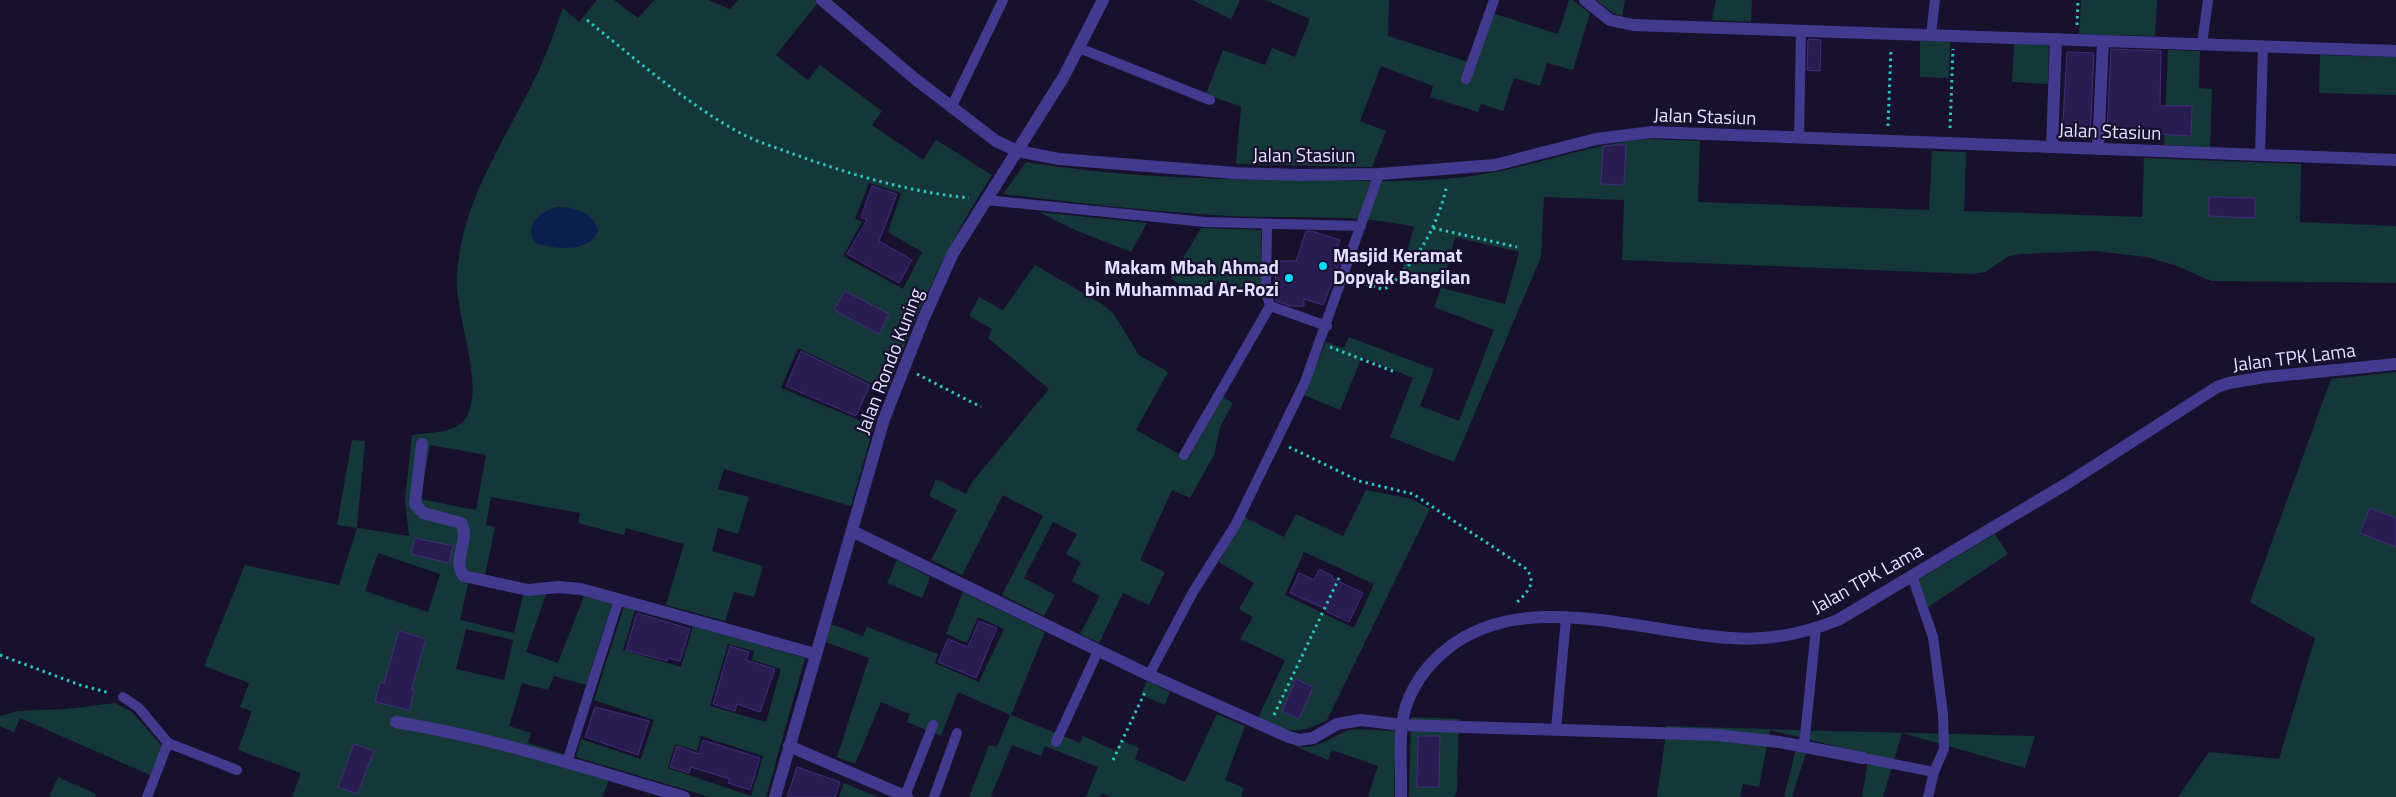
<svg xmlns="http://www.w3.org/2000/svg" width="2396" height="797" font-family="'Titillium Web',sans-serif">
<style>
.green{fill:#143838;fill-rule:evenodd}
.water{fill:#09204f}
.building{fill:#291c50;stroke:#402d7d}
.lines{fill:none;stroke-linecap:round;stroke-linejoin:round}
.path{stroke:#2cc5c2;stroke-width:3;stroke-dasharray:2.5 4;stroke-linecap:butt}
.service{stroke:#413a8f;stroke-width:10}
.minor{stroke:#413a8f;stroke-width:12}
.poi-dot{fill:#0adcff;stroke:#17112e;stroke-width:2}
.labels{text-anchor:middle;stroke-width:4.5;stroke-linejoin:round;paint-order:stroke}
.street-label{font-size:19px;fill:#e3deff;stroke:#17112e}
.poi-label{font-size:19px;font-weight:bold;fill:#e3deff;stroke:#17112e;text-anchor:start}
</style>
<rect width="100%" height="100%" fill="#17112e"/>
<g class="green">
<path d="M597,0H614L638,18L654,0H708L730,9L738,0H820L776,55L808,80L820,65L882,111L872,125L923,160L936,140L992,175C948,243 915,315 887,391L798,348L781,388L874,426L851,506L724,469L718,489L749,497L738,534L718,528L712,551L763,566L754,597L734,592L725,621L666,605L684,544L626,528L624,535L578,523L580,513L491,497L486,525L495,527L485,575L471,571L460,620L514,633L523,595L546,594L526,652L558,663L584,596L612,603L586,685L554,676L548,690L522,683L509,726L531,733L528,743L564,754L609,780L602,797H292L301,773L238,750L252,711L240,707L249,683L204,666L245,565L339,585L357,528L337,525L352,440L365,441L357,528L409,536L405,500L412,435C429,432 458,434 467,416C485,381 454,316 457,274C462,198 507,138 538,72C548,51 555,29 563,8L579,22ZM869,183L901,193L888,232L922,252L903,289L843,256L862,222L855,219ZM430,445L486,455L476,510L420,499ZM378,553L440,574L428,612L365,591ZM466,629L513,640L504,680L456,669Z"/>
<polygon points="1192,0 1240,0 1231,19"/>
<polygon points="1265,0 1389,0 1388,36 1475,64 1492,13 1558,34 1569,0 1572,0 1590,13 1573,70 1547,63 1540,86 1514,78 1503,111 1481,104 1478,112 1430,97 1433,86 1381,66 1360,121 1386,131 1372,167 1236,164 1241,107 1206,94 1223,50 1265,65 1272,48 1295,57 1310,19"/>
<polygon points="1596,0 1625,0 1622,16 1613,13"/>
<polygon points="1716,0 1752,0 1751,22 1712,20"/>
<polygon points="2081,0 2157,0 2155,36 2079,34"/>
<polygon points="1920,41 1950,42 1949,78 1920,77"/>
<polygon points="2014,44 2049,45 2048,84 2012,82"/>
<polygon points="2168,50 2200,51 2199,88 2212,89 2210,147 2164,145"/>
<polygon points="2320,55 2396,57 2396,95 2319,93"/>
<path d="M1646,139L1700,141L1698,202L1929,210L1932,151L1966,152L1964,211L2142,217L2144,158L2301,164L2300,222L2396,226V283L2211,281L2177,266L2147,257L2094,251L2022,254L2009,256L1985,272L1973,274L1622,260L1624,200L1544,197L1541,257L1454,462L1390,437L1413,378L1362,357L1340,410L1304,395L1326,342L1344,348L1349,337L1434,369L1420,406L1459,421L1494,330L1434,307L1441,288L1400,276L1414,227C1355,213 1290,219 1229,216C1154,212 1078,203 1003,194L1026,162C1119,177 1215,180 1309,180C1360,181 1413,183 1464,177C1526,170 1584,145 1646,139ZM1455,237L1519,252L1505,304L1442,288Z"/>
<polygon points="1039,212 1147,223 1131,252 1075,230"/>
<polygon points="1201,228 1261,230 1261,298 1218,281 1207,298 1171,279"/>
<polygon points="1035,265 1102,304 1113,313 1139,355 1168,372 1136,430 1188,459 1223,397 1233,403 1220,427 1214,455 1190,498 1172,490 1140,560 1165,572 1149,605 1123,593 1099,643 1080,634 1100,596 1072,581 1081,562 1066,554 1077,534 1053,522 1024,578 1055,595 1044,616 1002,595 1043,516 1003,495 962,575 931,560 957,510 929,496 936,479 966,494 972,482 1049,389 988,338 992,329 969,316 979,297 1003,310"/>
<polygon points="2396,372 2396,797 2178,797 2209,752 2279,759 2315,638 2250,602 2331,379"/>
<path d="M1366,490L1412,499L1430,509L1327,720C1294,737 1291,731 1258,718L1285,660L1240,639L1253,617L1239,609L1254,583L1219,562L1244,517L1284,537L1296,514L1343,536ZM1304,552L1374,584L1354,628L1285,595Z"/>
<polygon points="1995,534 2008,554 1925,609 1914,582"/>
<polygon points="897,560 930,577 922,598 887,583"/>
<polygon points="963,592 1045,632 1011,715 1080,743 1083,736 1116,751 1121,740 1139,748 1135,759 1185,782 1217,714 1245,726 1225,780 1244,788 1241,797 1111,797 1102,793 1100,797 1086,797 1098,767 1045,746 1041,756 1012,745 991,796 993,797 969,797 989,745 997,747 1010,715 958,692 941,736 907,722 910,714 881,702 855,764 837,757 869,658 826,642 831,624 863,636 867,627 938,654 935,663 979,682 1004,629 978,617 967,643 946,634"/>
<path d="M624,606L635,610L623,650L681,667L693,626L805,658L766,797H710L576,757L581,739L641,759L654,720L594,700ZM728,644L754,651L752,660L781,669L766,722L710,706ZM701,736L763,756L751,796L668,768L675,744L697,751Z"/>
<polygon points="1147,681 1170,692 1165,705 1141,695"/>
<polygon points="115,703 132,712 162,746 150,775 20,718 14,732 0,726 0,716 18,711 67,709"/>
<polygon points="1411,717 1459,719 1457,790 1454,797 1409,797"/>
<polygon points="1667,726 1794,730 2035,736 2025,768 1902,733 1883,797 1862,797 1869,754 1810,740 1792,797 1784,797 1799,737 1770,730 1759,787 1743,784 1740,797 1657,797"/>
<path d="M1355,729L1395,731L1394,797H1368L1378,766L1332,750L1328,760L1292,745C1320,753 1330,734 1355,729Z"/>
<polygon points="58,777 96,794 95,797 49,797"/>
<polygon points="844,783 878,797 839,797"/>
</g>
<path class="water" d="M556,207C574,207 594,212 598,232C587,253 557,249 537,244C521,227 541,211 556,207Z"/>
<g class="building">
<polygon points="1808,39 1821,40 1820,71 1807,70"/>
<polygon points="2111,49 2161,51 2160,106 2192,106 2191,136 2107,131"/>
<polygon points="2067,52 2094,53 2090,138 2062,137"/>
<polygon points="1614,145 1626,145 1624,185 1601,184 1603,146"/>
<polygon points="872,186 897,194 879,241 912,260 899,283 847,254 867,220 861,217"/>
<polygon points="2209,197 2255,198 2255,218 2209,216"/>
<polygon points="1306,231 1315,232 1340,240 1335,255 1342,257 1323,305 1304,299 1304,306 1290,306 1276,301 1275,261 1296,261"/>
<polygon points="845,291 889,314 879,334 834,310"/>
<polygon points="801,351 870,385 856,416 786,386"/>
<polygon points="2370,508 2396,518 2396,547 2360,533"/>
<polygon points="415,538 453,546 449,563 411,554"/>
<polygon points="1319,569 1333,576 1332,578 1363,593 1349,622 1327,612 1328,610 1290,593 1299,573 1314,580"/>
<polygon points="637,613 690,629 680,661 668,658 667,661 626,650"/>
<polygon points="979,621 997,628 976,678 938,662 948,639 968,647"/>
<polygon points="399,631 426,639 411,690 414,690 410,710 375,702 380,682 384,683"/>
<polygon points="730,646 749,652 746,660 775,669 760,712 737,704 735,711 713,704"/>
<polygon points="1296,679 1313,687 1299,719 1282,711"/>
<polygon points="595,707 649,721 638,755 585,737"/>
<polygon points="1418,736 1440,736 1439,787 1417,787"/>
<polygon points="703,740 760,758 750,790 728,783 730,779 691,767 689,773 670,767 677,746 699,754"/>
<polygon points="354,744 374,751 357,794 338,787"/>
<polygon points="797,767 840,782 835,797 787,797"/>
</g>
<g class="lines">
<g class="path">
<path d="M587,20C634,58 681,99 733,129C753,141 775,147 796,155C852,175 910,192 969,198"/>
<polyline points="2077,25 2078,0"/>
<polyline points="1888,126 1891,49"/>
<polyline points="1950,128 1953,49"/>
<polyline points="1433,228 1517,247"/>
<path d="M1354,280L1382,289C1390,288 1394,282 1400,275C1425,249 1439,219 1447,185"/>
<polyline points="1330,347 1395,372"/>
<polyline points="917,374 981,407"/>
<path d="M1289,447L1359,481L1413,494L1525,568C1539,582 1526,594 1515,604"/>
<polyline points="0,655 80,685 110,693"/>
<polyline points="1274,715 1339,578"/>
<polyline points="1113,760 1146,690"/>
</g>
<g class="service">
<polyline points="1931,35 1935,0"/>
<polyline points="2202,44 2208,0"/>
<polyline points="1079,48 1210,100"/>
<polyline points="1466,79 1494,0"/>
<polyline points="951,108 1003,0"/>
<polyline points="1799,138 1801,31"/>
<polyline points="2260,155 2263,47"/>
<polyline points="986,200 1205,222 1361,226"/>
<polyline points="1267,224 1266,292 1270,306 1327,326"/>
<polyline points="1184,455 1270,306"/>
<polyline points="1912,576 1933,637 1943,714 1944,749 1934,772 1928,797"/>
<polyline points="1149,675 1193,592 1236,524 1305,382 1379,174"/>
<polyline points="123,697 139,708 168,743 237,770"/>
<polyline points="1556,729 1566,618"/>
<polyline points="1056,742 1098,651"/>
<polyline points="1804,746 1816,628"/>
<polyline points="1863,758 1934,772"/>
<polyline points="567,762 619,599"/>
<polyline points="905,796 933,725"/>
<polyline points="147,797 168,743"/>
<polyline points="934,797 957,733"/>
</g>
<g class="minor">
<polyline points="822,0 914,78 996,141 1017,151 1059,159 1235,173 1300,175 1379,174 1495,165 1596,139 1652,132 2396,160"/>
<polyline points="1585,0 1610,20 1633,25 2396,51"/>
<polyline points="2052,147 2056,39"/>
<polyline points="2098,149 2103,41"/>
<path d="M422,444L415,504L423,513L461,523C471,539 451,561 464,576L528,590L558,587L581,589L815,654"/>
<polyline points="852,531 1149,675 1289,737 1299,740 1313,738 1337,724 1361,720 1402,725 1718,735 1779,742 1863,758"/>
<path d="M396,722C495,738 588,769 684,797"/>
<polyline points="789,746 907,797"/>
<polyline points="775,797 884,419 923,320 953,253 1063,78 1103,0"/>
<path d="M1401,797C1402,768 1397,734 1406,706C1414,683 1428,664 1447,649C1524,587 1642,633 1731,638C1768,641 1803,634 1838,620L2066,484L2217,387L2229,383L2265,377L2396,364"/>
</g>
</g>
<g class="poi-dot">
<circle cx="1323" cy="266" r="5"/>
<circle cx="1289" cy="278" r="5"/>
</g>
<g class="labels">
<g class="street-label">
<text transform="translate(1705 116) rotate(2)" y="7">Jalan Stasiun</text>
<text transform="translate(2110 131) rotate(2)" y="7">Jalan Stasiun</text>
<text x="1304" y="162">Jalan Stasiun</text>
<text transform="translate(2294 357) rotate(-7)" y="7">Jalan TPK Lama</text>
<text transform="translate(889 361) rotate(-69)" y="7">Jalan Rondo Kuning</text>
<text transform="translate(1867 578) rotate(-29)" y="7">Jalan TPK Lama</text>
</g>
<g class="poi-label">
<text x="1333" y="262">Masjid Keramat<tspan x="1333" dy="22">Dopyak Bangilan</tspan></text>
<text x="1279" y="274" text-anchor="end">Makam Mbah Ahmad<tspan x="1279" dy="22">bin Muhammad Ar-Rozi</tspan></text>
</g>
</g>
</svg>
